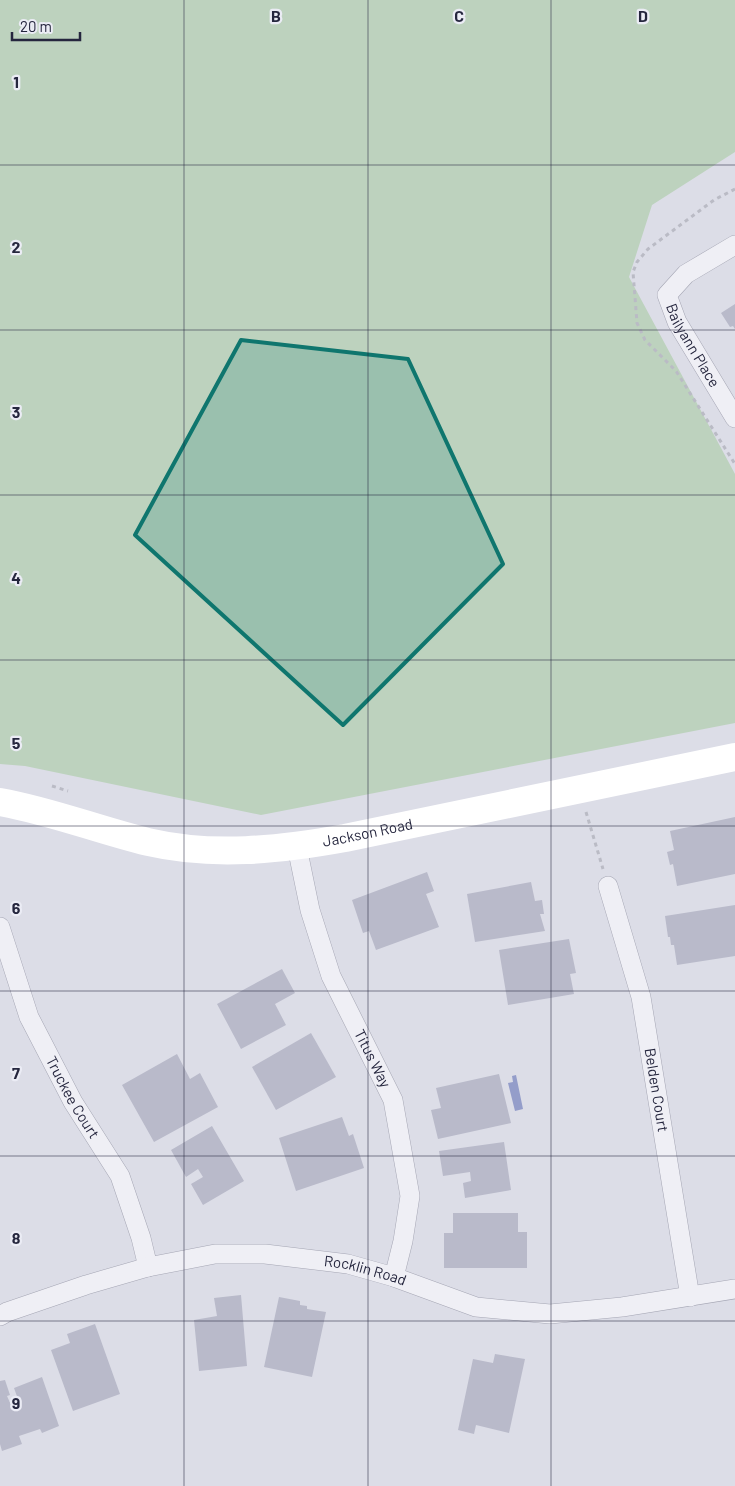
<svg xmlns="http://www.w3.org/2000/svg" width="735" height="1486" font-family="Barlow,sans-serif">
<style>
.green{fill:#bdd2be}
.water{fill:#949dca}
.building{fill:#b9baca}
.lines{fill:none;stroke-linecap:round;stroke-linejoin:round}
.street-casing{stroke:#a5a6b4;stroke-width:20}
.path{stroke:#babbc5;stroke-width:3;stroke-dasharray:4 4;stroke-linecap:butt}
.street{stroke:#efeff5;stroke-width:19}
.secondary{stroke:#fff;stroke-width:28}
.marked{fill:#0f766e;fill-opacity:0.2;stroke:#0f766e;stroke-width:4;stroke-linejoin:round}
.grid{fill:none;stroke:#25263e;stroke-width:1;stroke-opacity:0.55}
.labels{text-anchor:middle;stroke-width:4.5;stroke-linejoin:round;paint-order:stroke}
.street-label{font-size:15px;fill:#25263e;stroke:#ebecf5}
.grid-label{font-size:16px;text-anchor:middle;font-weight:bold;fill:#25263e;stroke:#ebecf5;stroke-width:4.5;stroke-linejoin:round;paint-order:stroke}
</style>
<rect width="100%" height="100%" fill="#dcdde7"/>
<polygon class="green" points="0,0 735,0 735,152 652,205 629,277 735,474 735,723 261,815 25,766 0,764"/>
<polygon class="water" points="516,1075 523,1109 515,1111 508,1083 513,1082 512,1076"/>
<g class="building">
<polygon points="735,304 735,329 733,326 730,327 721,313"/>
<polygon points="735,817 735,874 677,886 673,864 670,865 667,852 674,850 670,831"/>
<polygon points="427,872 434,891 426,894 439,927 376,950 369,931 363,933 352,900"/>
<polygon points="531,882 535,901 542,900 544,914 540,914 545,931 475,942 467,894"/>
<polygon points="735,905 735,956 677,965 674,945 671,945 670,937 668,937 665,916"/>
<polygon points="569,939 576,973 570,974 574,994 508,1005 499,950"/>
<polygon points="282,969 295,993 275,1004 286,1025 241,1049 217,1004"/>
<polygon points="311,1033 336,1077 276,1110 252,1067"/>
<polygon points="177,1054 190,1079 200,1073 218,1107 154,1142 122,1085"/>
<polygon points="499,1074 511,1123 438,1139 431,1110 441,1108 436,1088"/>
<polygon points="342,1117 349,1136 353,1134 364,1168 296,1191 279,1138"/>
<polygon points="212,1126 244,1181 203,1205 191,1184 203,1177 198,1169 186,1177 171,1150"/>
<polygon points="504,1142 511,1190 465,1198 463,1183 471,1181 470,1172 443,1176 439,1151"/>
<polygon points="453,1213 518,1213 518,1232 527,1232 527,1268 444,1268 444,1233 453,1233"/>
<polygon points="241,1295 247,1366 199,1371 194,1320 217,1316 214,1298"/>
<polygon points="279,1297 300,1301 300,1305 307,1306 307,1309 326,1312 312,1377 264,1367"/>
<polygon points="95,1324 120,1394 73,1411 51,1350 70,1343 67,1334"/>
<polygon points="495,1354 525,1359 509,1433 476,1425 474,1434 458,1430 473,1359 493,1363"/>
<polygon points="42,1377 59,1426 42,1433 40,1429 19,1436 22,1444 2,1451 0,1444 0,1381 5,1380 10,1395 7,1396 11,1405 19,1402 14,1388"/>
</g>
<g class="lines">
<g class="street-casing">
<g id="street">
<path id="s1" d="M735,245L686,274L667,295L677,322L735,418"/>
<path id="s2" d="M297,847L310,910L331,976L393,1100L410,1196L403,1241L394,1277"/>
<path id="s3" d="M608,886L641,997L690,1297"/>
<path id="s4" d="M0,927L29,1017L73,1102L120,1176L141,1238L148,1267"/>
<path id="s5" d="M0,1316L7,1312L86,1285L148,1267L215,1254H265L348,1264L394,1277L476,1307L550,1314L622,1307L735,1289"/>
</g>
</g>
<g class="path">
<polyline points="735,189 714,200 648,249 637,262 633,272 637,323 645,340 676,371 735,464"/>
<polyline points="52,786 68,791"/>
<polyline points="586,812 603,869"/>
</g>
<use href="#street" class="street"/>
<path class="secondary" id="s6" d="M0,802C51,811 98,830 148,842C213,857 279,850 345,838L735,757"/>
</g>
<path class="marked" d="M241,340L408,359L503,564L343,725L135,535Z"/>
<path class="grid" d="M184,0V1486M368,0V1486M551,0V1486M0,165H735M0,330H735M0,495H735M0,660H735M0,826H735M0,991H735M0,1156H735M0,1321H735"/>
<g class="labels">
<g class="street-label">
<text dy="5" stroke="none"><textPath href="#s1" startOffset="142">Bailyann Place</textPath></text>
<text dy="5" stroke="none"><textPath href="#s6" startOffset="375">Jackson Road</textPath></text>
<text dy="5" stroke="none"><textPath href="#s2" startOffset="226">Titus Way</textPath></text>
<text dy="5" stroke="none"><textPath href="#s3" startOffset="210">Belden Court</textPath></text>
<text dy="5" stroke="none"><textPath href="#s4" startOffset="186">Truckee Court</textPath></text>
<text dy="5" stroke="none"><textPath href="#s5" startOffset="376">Rocklin Road</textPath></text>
</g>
</g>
<g class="grid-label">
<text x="276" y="22">B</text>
<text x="459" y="22">C</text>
<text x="643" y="22">D</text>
<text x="16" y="88">1</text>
<text x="16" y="253">2</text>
<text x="16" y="418">3</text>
<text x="16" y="584">4</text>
<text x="16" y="749">5</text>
<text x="16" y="914">6</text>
<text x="16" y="1079">7</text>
<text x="16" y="1244">8</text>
<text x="16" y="1409">9</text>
</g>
<path d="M12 32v8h68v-8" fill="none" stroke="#25263e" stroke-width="2.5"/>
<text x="20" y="32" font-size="15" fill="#25263e" stroke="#ebecf5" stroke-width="4" paint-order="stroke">20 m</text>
</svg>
